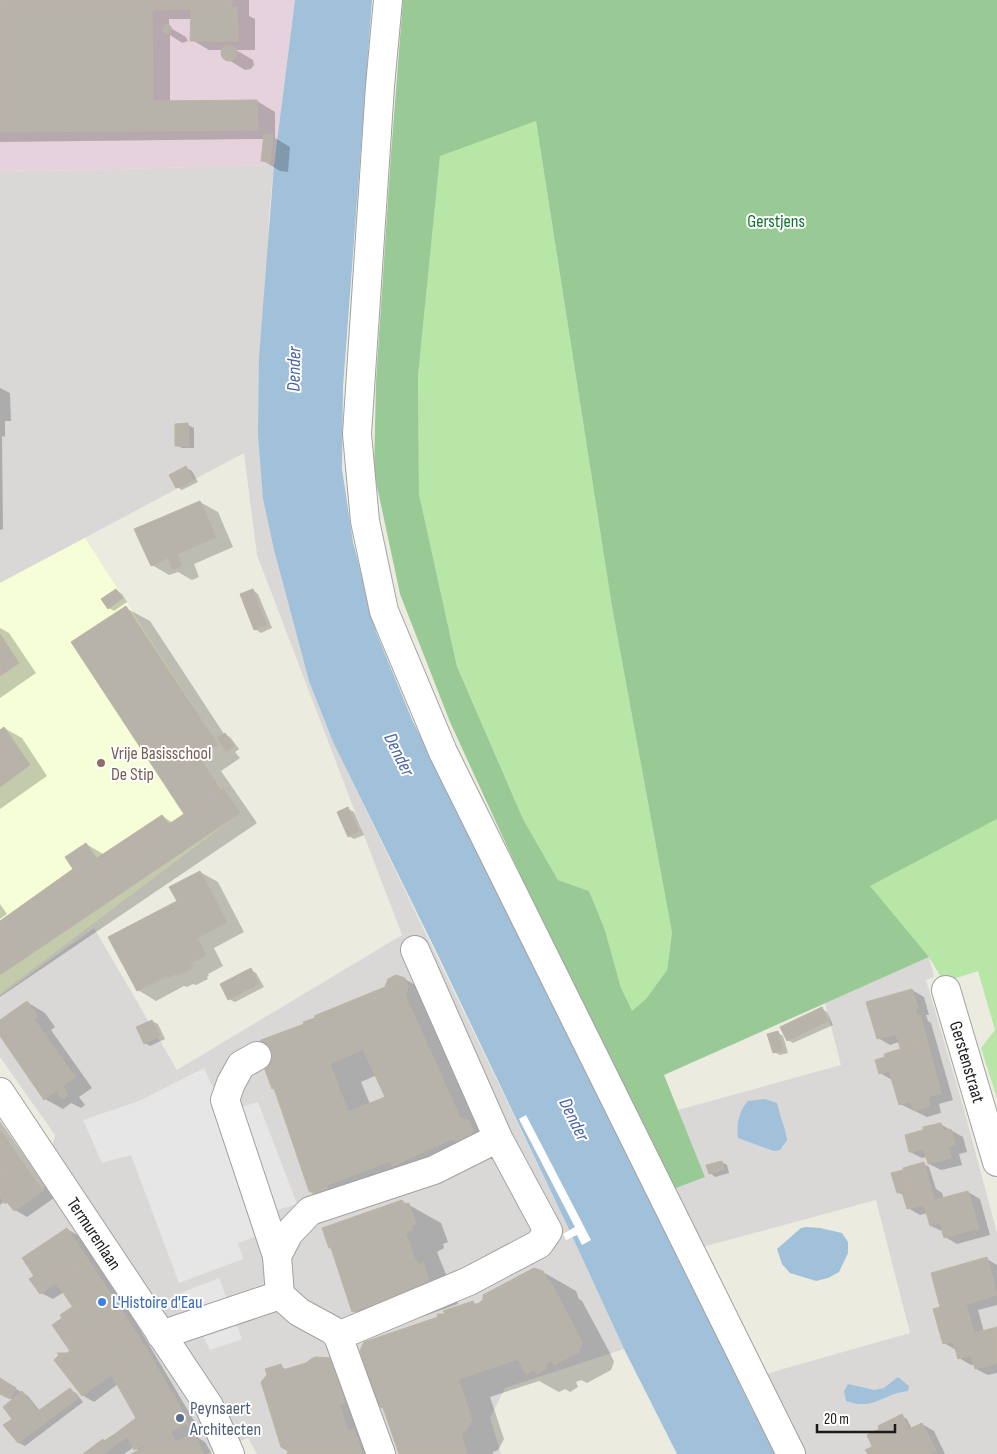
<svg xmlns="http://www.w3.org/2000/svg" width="997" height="1454" font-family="'Sofia Sans Condensed',sans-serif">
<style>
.residential{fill:#d9d8d7}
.industrial{fill:#e5d2dd}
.education{fill:#f5fed7}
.grass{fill:#b7e6a6}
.forest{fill:#99ca95;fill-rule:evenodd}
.parking{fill:#e6e6e6}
.water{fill:#a1c0d9}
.pier{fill:#fff}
.shadow{fill:#0003;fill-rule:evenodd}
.building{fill:#b8b3aa;stroke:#bdb4a3;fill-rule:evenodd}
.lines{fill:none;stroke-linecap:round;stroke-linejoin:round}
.minor-casing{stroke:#a1a1a1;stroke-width:30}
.minor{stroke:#fff;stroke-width:28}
.education-dot{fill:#8d6e63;stroke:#fff;stroke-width:2}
.shop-dot{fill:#3f7fe0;stroke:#fff;stroke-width:2}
.service-dot{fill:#5c6f8a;stroke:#fff;stroke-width:2}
.labels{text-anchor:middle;stroke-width:4;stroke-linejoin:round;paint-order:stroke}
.park-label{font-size:18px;fill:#0e732d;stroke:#fff}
.education-label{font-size:18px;fill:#785e54;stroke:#fff;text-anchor:start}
.street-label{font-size:18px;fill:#1a1a1a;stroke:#fff}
.shop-label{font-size:18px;fill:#366cbe;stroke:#fff;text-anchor:start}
.service-label{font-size:18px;fill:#4e5e75;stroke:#fff;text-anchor:start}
.water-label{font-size:19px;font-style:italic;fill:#4b64a6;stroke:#fff}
</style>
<rect width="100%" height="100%" fill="#ecebe0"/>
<g class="residential">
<polygon points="274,165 269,216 263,499 274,550 309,681 333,742 567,1225 624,1349 505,1388 490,1418 501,1454 257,1454 248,1438 206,1454 0,1454 0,1130 43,1191 55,1135 0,1057 0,996 94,928 177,1070 402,935 257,555 244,453 0,583 0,172"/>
<polygon points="929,957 934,977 926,980 963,1106 997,1233 997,1454 806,1454 762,1375 910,1333 876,1200 699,1248 671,1190 705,1177 678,1110 841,1065 825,1003"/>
</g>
<polygon class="industrial" points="0,0 295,0 274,165 0,172"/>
<polygon class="education" points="85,538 218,745 199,757 240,813 0,994 0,583"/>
<g class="grass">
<polygon points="536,121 612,607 672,933 667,970 646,1000 631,1012 621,988 605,930 589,891 558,880 523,819 457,665 419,494 418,376 440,155"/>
<polygon points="997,819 997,1098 981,1048 995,1030 978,971 947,981 941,977 929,957 869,886"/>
</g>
<path class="forest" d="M403,0H997V819L870,886L929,957L664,1075L705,1177L671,1190L596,1040L450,722L400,594L374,472L376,382L391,154ZM536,121L612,607L672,933L667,970L646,999L632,1011L621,988L605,930L589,891L558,880L523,819L457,666L419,494L418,376L440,156Z"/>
<g class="parking">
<polygon points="204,1068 214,1090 238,1108 258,1102 297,1204 274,1211 257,1236 238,1243 243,1259 179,1283 131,1155 102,1163 83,1120 139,1101"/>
<polygon points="219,1278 242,1339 210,1350 181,1293"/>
</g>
<g class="water">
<polygon points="295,0 372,0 343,387 342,469 353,542 376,632 413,722 481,855 578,1057 668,1229 744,1393 775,1454 677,1454 624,1349 567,1225 435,949 333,742 309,681 274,550 263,499 258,435 259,358 274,165"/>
<path d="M765,1099L777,1103C780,1116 785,1127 787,1140L780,1150L774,1151L738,1138C736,1125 739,1111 748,1101Z"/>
<polygon points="806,1227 820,1228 842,1233 848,1242 848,1253 839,1272 828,1278 816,1281 790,1273 782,1264 777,1249 801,1228"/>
<path d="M898,1377L909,1386L908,1391C881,1394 875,1411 846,1401L844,1391L848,1384L874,1390L884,1388Z"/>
</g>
<polygon class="pier" points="526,1115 591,1240 582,1245 577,1235 566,1240 563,1234 575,1227 519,1119"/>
<g class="shadow">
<polygon points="0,0 249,0 249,16 255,19 255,50 236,50 253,60 254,65 251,69 245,70 227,59 223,56 222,50 209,50 192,40 192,19 169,19 169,27 186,37 188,41 182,43 170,35 170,102 257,101 275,112 275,138 290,147 288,172 280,171 262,160 264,139 0,142"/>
<polygon points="0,388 10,393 11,421 5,421 5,437 2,436 3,529 0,530"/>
<polygon points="176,425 188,425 194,428 194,448 182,448 176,445"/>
<polygon points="186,468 192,471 198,482 182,490 177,487"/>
<polygon points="200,502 218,512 233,547 194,564 199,577 192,580 178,572 169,575 152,565"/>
<polygon points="116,590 122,594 127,602 114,611 109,608"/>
<polygon points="253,590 258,594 272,628 261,633 255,629"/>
<polygon points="126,608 150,621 224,734 230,737 239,749 235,752 240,758 221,771 257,823 0,997 0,922 75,869 86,844 105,855 162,816 173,823 186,814 73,642"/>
<polygon points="0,628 9,633 36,673 0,698"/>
<polygon points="4,728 22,738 47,776 0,809 0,731"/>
<polygon points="348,809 354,812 364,835 354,839 349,836"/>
<polygon points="200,872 218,882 244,932 214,948 223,966 208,974 209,976 207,977 208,979 196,985 193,984 187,987 184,986 156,1001 138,990 110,937 178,901"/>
<polygon points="0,904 7,914 0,919"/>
<polygon points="251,970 256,973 264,987 235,1002 229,999"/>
<path d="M405,979L437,998L501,1157L494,1160L485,1157L360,1203L358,1210L350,1213L310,1190L276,1089L273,1088L306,1025ZM377,1075L386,1097L370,1104L361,1082Z"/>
<polygon points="912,990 924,997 929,1015 926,1015 928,1021 931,1023 953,1100 939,1104 941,1113 927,1117 900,1104 892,1080 880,1073 901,1050 899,1042 890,1045 878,1038"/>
<polygon points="27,1002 45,1013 55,1027 51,1030 92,1088 79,1097 85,1105 81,1108 71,1103 63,1109 45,1099 0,1034 0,1021"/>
<polygon points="822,1009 827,1012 833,1025 793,1043 788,1040"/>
<polygon points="152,1021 158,1024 165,1039 150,1046 145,1043"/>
<polygon points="777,1032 783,1036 788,1053 780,1055 774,1052"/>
<polygon points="0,1121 54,1198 27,1217 15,1210 5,1201 0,1205"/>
<polygon points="940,1124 963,1137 967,1152 959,1154 962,1165 941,1170 929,1164 927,1157 922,1158 910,1152 925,1131"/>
<polygon points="721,1162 727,1165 729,1173 715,1177 710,1173"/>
<polygon points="924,1164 929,1167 936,1189 942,1193 944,1199 968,1192 980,1199 990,1235 957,1244 945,1237 944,1232 931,1226 927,1213 920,1215 908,1208 904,1196 898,1192 893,1174"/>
<polygon points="402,1201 441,1223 448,1242 443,1244 444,1248 437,1252 458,1304 386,1330 353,1311 332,1249 330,1248"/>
<polygon points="67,1229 79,1236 132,1316 199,1429 191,1433 205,1442 212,1454 134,1454 139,1451 134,1447 124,1454 85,1454 137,1419 118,1384 94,1402 82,1395 68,1354 71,1351 62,1319 66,1321 74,1307 64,1292 53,1299 41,1293 35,1276"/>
<polygon points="987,1259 997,1265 997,1305 978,1310 984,1332 997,1328 997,1373 988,1375 976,1369 975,1364 971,1365 959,1358 956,1350 944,1343 942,1308"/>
<polygon points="543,1272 576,1291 579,1299 582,1301 610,1353 614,1362 611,1370 587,1383 581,1380 576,1382 578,1387 570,1392 565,1389 559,1392 539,1381 490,1397 504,1439 498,1450 493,1452 493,1454 400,1454 385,1410 377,1405 446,1316 473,1302 477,1305"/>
<polygon points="331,1359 363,1378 388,1454 288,1454 289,1451 280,1366 287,1370"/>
<polygon points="1,1380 28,1396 40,1411 70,1390 76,1393 83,1402 25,1446 19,1443 5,1425 13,1419 14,1400 0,1393"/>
<polygon points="902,1416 907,1419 912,1429 922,1424 934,1431 945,1454 869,1454 875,1447 869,1436"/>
</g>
<g class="building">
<polygon points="0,0 232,0 232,8 237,7 238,41 190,41 191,9 152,10 153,101 257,100 258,130 0,132"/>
<circle cx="167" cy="29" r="4.5"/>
<circle cx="229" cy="53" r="8"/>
<polygon points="264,134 273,135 270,162 261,161"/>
<polygon points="188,423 189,446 175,446 175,424"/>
<polygon points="186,466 193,479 176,488 169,475"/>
<polygon points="200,501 216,537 177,554 182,566 173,570 168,558 151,566 134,529"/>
<polygon points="116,589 123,598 108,609 101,599"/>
<polygon points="253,589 267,625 254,630 240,594"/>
<polygon points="126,606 218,745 199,757 221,789 184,814 71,642"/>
<polygon points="0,634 19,663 0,676"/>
<polygon points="4,727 30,765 0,787 0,730"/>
<polygon points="225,733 234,746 226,751 217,738"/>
<polygon points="223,788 240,813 0,975 0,921 73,869 65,857 86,843 103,868"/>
<polygon points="348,807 359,831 348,837 337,812"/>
<polygon points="162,815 169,824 103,868 97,858"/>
<polygon points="200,871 227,922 197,938 206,955 191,963 193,965 190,967 191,969 177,976 176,974 168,978 167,976 137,991 108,937 177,901 169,887"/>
<polygon points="251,968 259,984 228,1000 220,984"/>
<path d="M396,975L405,978L408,987L405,995L460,1118L469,1121L473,1130L469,1139L461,1142L452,1139L392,1166L390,1161L328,1185L325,1192L317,1195L309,1191L274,1088L272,1089L257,1048L261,1040L304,1024L303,1022L315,1018L314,1016L385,987L388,979ZM363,1049L385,1097L348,1112L330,1064Z"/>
<polygon points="912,989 918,1008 915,1009 917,1016 920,1015 927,1040 900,1047 896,1034 877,1039 866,1002"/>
<polygon points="27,1001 38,1016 34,1019 75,1077 62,1086 68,1095 62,1099 57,1090 44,1100 0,1036 0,1020"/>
<polygon points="822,1007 828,1021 787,1041 780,1027"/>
<polygon points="152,1020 160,1036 144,1044 136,1027"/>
<polygon points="778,1031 783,1050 773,1053 767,1034"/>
<polygon points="927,1040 941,1093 928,1097 930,1106 914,1111 911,1101 899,1105 889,1071 879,1074 875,1060 885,1057 884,1054 900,1049 900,1047"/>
<polygon points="941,1123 943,1131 951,1129 955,1145 948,1147 951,1158 928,1164 924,1149 909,1152 905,1135 923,1130 923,1127"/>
<polygon points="0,1130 7,1140 0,1144"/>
<polygon points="7,1140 22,1162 0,1176 0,1144"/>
<polygon points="722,1161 724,1170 709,1174 706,1165"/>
<polygon points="22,1162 43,1191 14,1211 7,1202 5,1204 0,1196 0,1176"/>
<polygon points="924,1162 930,1185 909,1191 903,1168"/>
<polygon points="903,1170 908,1190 897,1193 891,1173"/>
<polygon points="930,1185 934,1200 968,1191 979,1228 944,1238 940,1223 930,1226 924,1205 907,1209 902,1192"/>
<polygon points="402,1200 404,1204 409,1203 416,1224 411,1225 413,1230 405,1233 416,1262 417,1261 418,1265 423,1263 429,1280 425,1281 426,1285 352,1312 331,1248 329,1248 322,1228"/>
<polygon points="67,1228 89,1261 40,1294 29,1279 34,1276 22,1258"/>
<polygon points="987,1257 997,1295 966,1304 970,1318 938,1327 933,1309 940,1307 931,1273"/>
<polygon points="89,1261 105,1285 72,1306 56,1282"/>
<polygon points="534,1268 543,1271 547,1280 550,1281 578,1334 582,1343 579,1352 554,1365 551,1360 545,1364 547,1368 537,1374 534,1370 526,1374 518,1359 458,1379 472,1420 465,1431 461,1433 467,1454 399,1454 382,1405 376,1406 360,1350 364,1342 438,1317 437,1314 445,1314 443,1311 473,1301 474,1305 479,1303 483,1300 483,1295"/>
<polygon points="105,1285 120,1308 79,1343 60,1315"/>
<polygon points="120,1308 129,1322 64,1373 54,1360 59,1355 57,1353 67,1353"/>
<polygon points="62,1318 79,1343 70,1351 52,1325"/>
<polygon points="970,1318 974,1333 997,1327 997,1363 975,1369 971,1355 958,1359 953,1341 943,1344 938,1327"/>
<polygon points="129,1322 146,1348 82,1396 64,1373"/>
<polygon points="146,1348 176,1400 103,1454 83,1454 103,1439 104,1441 115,1434 136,1418 111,1374"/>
<polygon points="316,1357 331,1358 345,1402 339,1404 348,1431 354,1429 362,1454 287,1454 288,1451 281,1447 261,1382 267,1375 265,1369 281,1364 283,1370 306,1363 311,1359"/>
<polygon points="0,1378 16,1388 10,1399 0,1394"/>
<polygon points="70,1388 78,1398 18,1443 3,1425 12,1419 3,1407 22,1391 38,1411"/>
<path d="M176,1400L204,1454H131L147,1446L146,1444L134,1450L127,1436ZM186,1423L192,1434L176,1442L170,1432Z"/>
<polygon points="902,1414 909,1429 872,1446 867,1435 879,1429 878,1426"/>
<polygon points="922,1423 936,1451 929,1454 868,1454 865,1450"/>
</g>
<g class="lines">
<g class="minor-casing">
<g id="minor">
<polyline points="388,0 380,86 357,434 365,521 384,611 443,752 791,1454"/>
<path id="s1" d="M946,990L997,1162"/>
<polyline points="257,1056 241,1065 231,1083 225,1100 277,1256 280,1295"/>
<path id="s2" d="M0,1092L209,1406L230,1454"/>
<polyline points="277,1256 289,1233 310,1211 434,1170 498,1138"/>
<polyline points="161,1335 280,1295 299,1312 332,1330 338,1336 381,1454"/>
<polyline points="338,1336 469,1281 539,1244 548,1231 498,1138 415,950"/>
</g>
</g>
<use href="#minor" class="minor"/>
</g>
<circle class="education-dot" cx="101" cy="763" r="5"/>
<circle class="shop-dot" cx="102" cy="1302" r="5"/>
<circle class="service-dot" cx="180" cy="1418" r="5"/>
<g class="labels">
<g class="park-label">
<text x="776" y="227">Gerstjens</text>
</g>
<g class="education-label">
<text x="111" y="759">Vrije Basisschool<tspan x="111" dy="21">De Stip</tspan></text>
</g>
<g class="street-label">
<text dy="6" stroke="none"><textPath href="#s1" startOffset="75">Gerstenstraat</textPath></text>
<text dy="6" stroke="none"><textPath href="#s2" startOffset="170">Termurenlaan</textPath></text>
</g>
<g class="shop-label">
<text x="112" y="1308">L'Histoire d'Eau</text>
</g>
<g class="service-label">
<text x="190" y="1414">Peynsaert<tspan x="190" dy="21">Architecten</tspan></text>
</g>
<g class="water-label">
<text transform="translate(293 369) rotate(-89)" y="7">Dender</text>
<text transform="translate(400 754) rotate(64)" y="7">Dender</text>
<text transform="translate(575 1119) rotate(64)" y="7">Dender</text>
</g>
</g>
<path d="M817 1424v8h78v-8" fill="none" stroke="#1a1a1a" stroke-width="2.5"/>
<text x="824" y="1424" font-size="15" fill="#1a1a1a" stroke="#ffffff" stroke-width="4" paint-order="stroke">20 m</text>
</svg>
